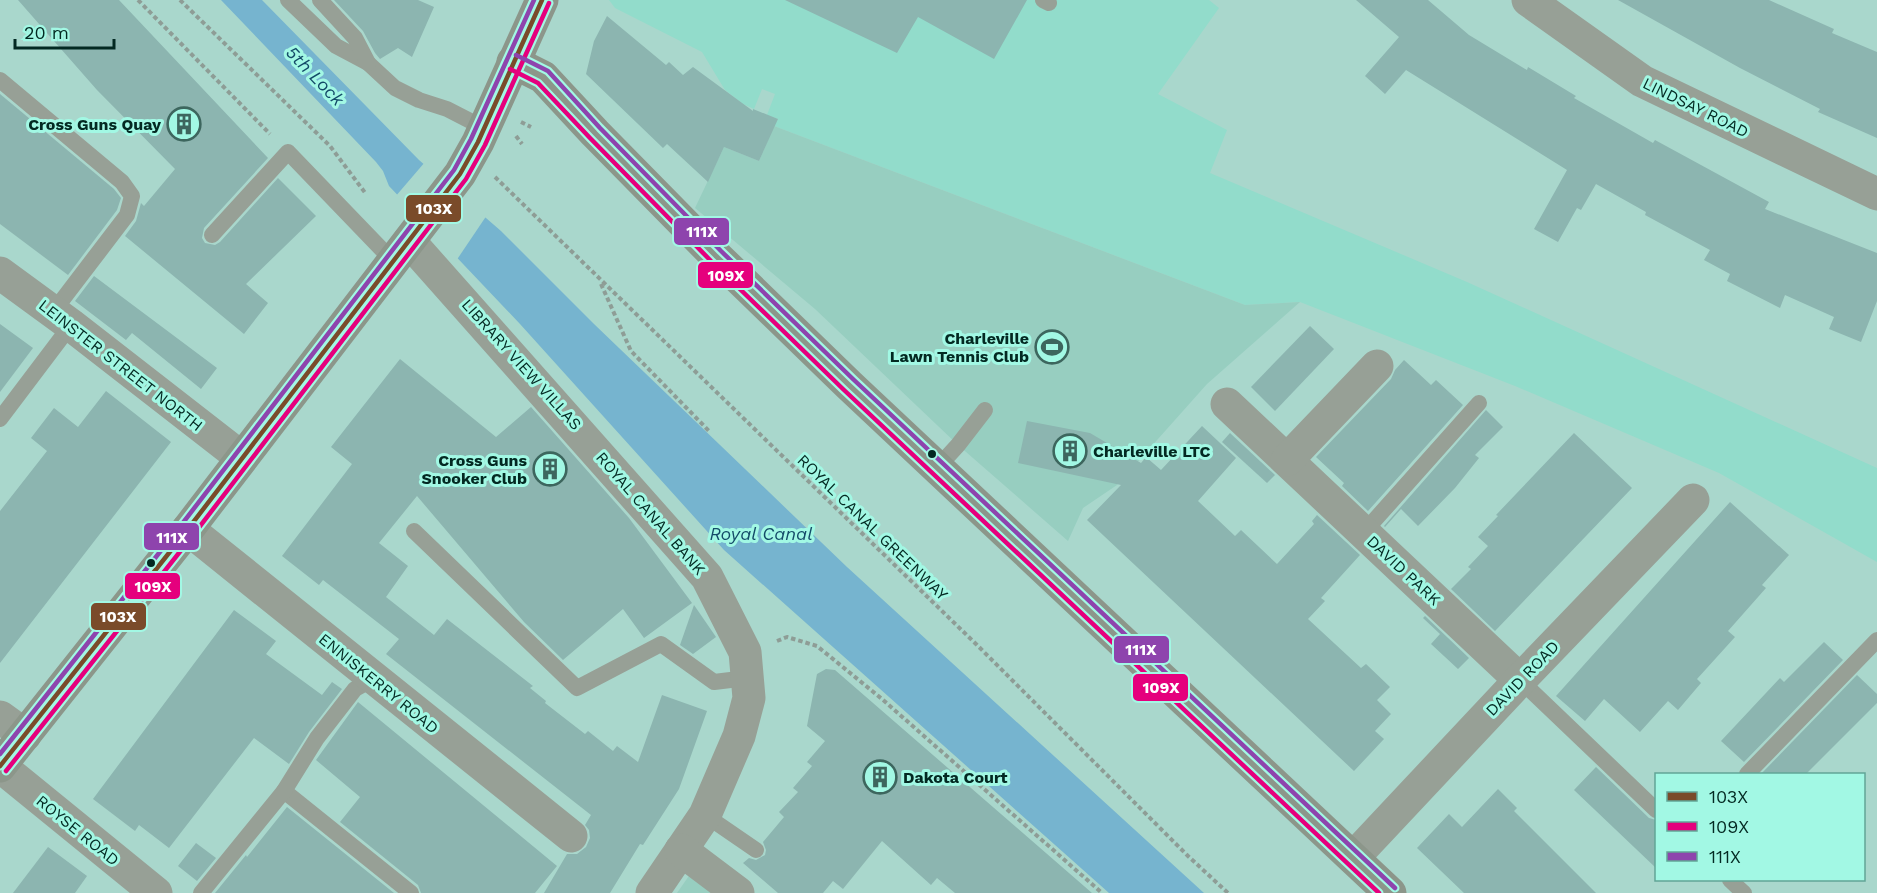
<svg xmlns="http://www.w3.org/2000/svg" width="1877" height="893" font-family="'Work Sans',sans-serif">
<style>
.built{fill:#92dccb}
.green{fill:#97cec0}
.water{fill:#76b4cf}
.pier{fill:#a9d7cc}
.building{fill:#8cb5b0}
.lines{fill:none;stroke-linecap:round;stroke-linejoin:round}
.path{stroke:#8e9d96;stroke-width:4;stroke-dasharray:4.5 3;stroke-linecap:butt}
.lane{stroke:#97a096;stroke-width:16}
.street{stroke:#97a096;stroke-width:33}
.secondary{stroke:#8c968a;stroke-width:33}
.bus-1-casing{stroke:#a2f8e4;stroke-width:9}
.bus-2-casing{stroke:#a2f8e4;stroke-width:9}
.bus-3-casing{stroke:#a2f8e4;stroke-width:9}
.bus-1{stroke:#7a4b2a;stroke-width:4.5}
.bus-2{stroke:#e5007d;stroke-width:4.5}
.bus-3{stroke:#8e44ad;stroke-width:4.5}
.bus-dot{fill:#032922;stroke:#a2f8e4;stroke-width:2}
.labels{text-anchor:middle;stroke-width:6;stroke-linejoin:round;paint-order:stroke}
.street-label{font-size:16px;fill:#032922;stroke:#a2f8e4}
.poi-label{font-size:16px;font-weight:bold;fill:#032922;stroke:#a2f8e4;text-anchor:end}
.water-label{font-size:18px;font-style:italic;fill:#144a68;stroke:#a2f8e4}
.line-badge{stroke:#a2f8e4;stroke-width:2}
.badge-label{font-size:16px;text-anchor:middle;font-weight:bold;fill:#fff}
</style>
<rect width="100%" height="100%" fill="#a9d7cc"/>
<polygon class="built" points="609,0 793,0 830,21 897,52 927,0 1209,0 1219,8 1158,94 1227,130 1210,173 1467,282 1877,468 1877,562 1719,473 1515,386 1300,302 1245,305 774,126 778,119 767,115 775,94 762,89 754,109 743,104 725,90 702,52 615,8"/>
<g class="green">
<polygon points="774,126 1245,305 1300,302 1207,384 1117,485 1083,508 1068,541 958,445 815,309 695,208 724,147 759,161"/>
<polygon points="691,873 716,893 677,893"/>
</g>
<polygon class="water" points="221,0 262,0 419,160 501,231 594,324 847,567 1204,893 1109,893 724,550 520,324 389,186 383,171 376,162"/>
<polygon class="pier" points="425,162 487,215 456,261 395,197"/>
<g class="building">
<polygon points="18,0 119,0 268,158 204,228 202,238 205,243 215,245 220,242 278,178 316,216 246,284 268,303 244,334 125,236 136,221 141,203 144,206 175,169 97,90"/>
<polygon points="334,0 418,0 434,7 412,57 398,48 380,59 375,53 363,31"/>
<polygon points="785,0 1027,0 994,59 918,17 897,53"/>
<polygon points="1356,0 1428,0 1469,35 1527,70 1528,67 1576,96 1574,98 1653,143 1655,140 1769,202 1765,209 1877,253 1877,301 1861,342 1829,329 1834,317 1785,295 1780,308 1727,281 1730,274 1704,260 1710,250 1645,215 1646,212 1596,184 1581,210 1577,208 1558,242 1534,229 1567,170 1406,70 1385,94 1365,76 1399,37"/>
<polygon points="1618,0 1769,0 1834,29 1832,33 1877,52 1877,138 1818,112 1820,109 1740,68"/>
<polygon points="607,16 666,65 669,62 683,75 693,67 753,111 753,109 778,119 759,161 724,147 708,182 667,144 663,148 586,74 594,41"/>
<polygon points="0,94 114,189 121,198 117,210 68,275 0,224"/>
<polygon points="94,276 217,368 201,389 132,333 126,340 75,301"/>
<polygon points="0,324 33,348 0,392"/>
<polygon points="1310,326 1334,349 1275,411 1251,387"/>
<polygon points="400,359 496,437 531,407 629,518 692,603 644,638 623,609 563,660 524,622 417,496 379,543 408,566 386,597 434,635 447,619 533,686 530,688 546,701 545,703 585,734 588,731 613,751 617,746 638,762 662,695 707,711 679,789 643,845 640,844 610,893 544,893 567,854 577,854 586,847 590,838 589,830 585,825 591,815 386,654 399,639 323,580 319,585 282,556 352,464 331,447"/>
<polygon points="1404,360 1431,385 1436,380 1463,405 1368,511 1342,486 1344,483 1316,457 1391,379 1395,370"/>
<polygon points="106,391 171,442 0,663 0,511 47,451 31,438 54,408 78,427"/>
<polygon points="1486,410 1503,427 1475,455 1479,458 1455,488 1418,526 1401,509 1385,527 1384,526"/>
<polygon points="1027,421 1090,433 1141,463 1146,457 1161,470 1202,426 1236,458 1198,501 1235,536 1241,530 1277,564 1314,524 1312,521 1317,515 1360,555 1321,598 1325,601 1308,619 1361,668 1366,664 1390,687 1377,700 1391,714 1375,731 1384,739 1354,771 1087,520 1121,485 1018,463"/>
<polygon points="1230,433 1275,475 1267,483 1222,442"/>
<polygon points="1574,433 1632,488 1495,631 1451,589 1471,569 1468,567 1488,546 1478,537 1498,516 1496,515"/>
<polygon points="1730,502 1789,555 1762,585 1766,588 1728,631 1735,637 1697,679 1701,683 1678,710 1668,701 1640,732 1604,699 1585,721 1556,696"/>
<polygon points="694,605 716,637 693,654 680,645"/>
<polygon points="234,610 276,641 266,654 322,695 332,682 342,689 309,732 289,764 254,738 169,848 139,825 135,831 93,799"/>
<polygon points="1425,616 1469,658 1458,669 1431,644 1440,634 1423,618"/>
<polygon points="1824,642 1843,660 1744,762 1721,741 1780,678 1784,682"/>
<polygon points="826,669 835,670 1092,893 955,893 937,878 931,885 882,841 843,889 833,881 823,893 778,893 743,863 749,858 756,860 765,855 766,850 763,842 784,817 779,812 798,792 793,788 812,766 807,762 825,741 807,726 817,674"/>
<polygon points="1857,675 1877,694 1877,703 1806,774 1761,774"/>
<polygon points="358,702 557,866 535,893 421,893 418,885 340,822 360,797 316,760"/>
<polygon points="1596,767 1649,818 1656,820 1656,868 1574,790"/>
<polygon points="1498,789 1517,808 1514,811 1596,893 1464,893 1417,848 1449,814 1462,827"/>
<polygon points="287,807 394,893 215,893 246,855 247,857"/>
<polygon points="196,843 216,858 197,881 178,866"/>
<polygon points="48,847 87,876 75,893 13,893"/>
</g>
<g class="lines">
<g class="path">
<polyline points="138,0 270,134"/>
<polyline points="180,0 330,146 366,194"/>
<polyline points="521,122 531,127"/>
<polyline points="516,136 522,144"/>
<polyline points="495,177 977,645 1188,856 1228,893"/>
<polyline points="601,284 631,351 709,431"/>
<polyline points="777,641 787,637 817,646 882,699 1102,893"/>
</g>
<g class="lane">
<polyline points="288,0 336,46 368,63 395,88 419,100 447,109 484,128"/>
<polyline points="320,0 355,38 368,63"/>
<polyline points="1043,0 1049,3"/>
<polyline points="0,80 122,182 132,196 127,215 53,312"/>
<polyline points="212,235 288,152 392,260"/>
<polyline points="0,419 71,325"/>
<polyline points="937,468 958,445 985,410"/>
<polyline points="414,531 577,688 661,644 714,682 747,678"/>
<polyline points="1364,532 1479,403"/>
<polyline points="1520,680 1656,810"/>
<polyline points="1747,774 1877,640"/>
<polyline points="284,791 411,893"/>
<polyline points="705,815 756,850"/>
<polyline points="1730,880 1744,893"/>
<polyline points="201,893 284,791 317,738 355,689 373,679"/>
</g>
<g class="street">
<polyline points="1528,0 1642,81 1877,194"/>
<polyline points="409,241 707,577 745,652 749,698 739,736 705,815 652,893"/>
<polyline points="0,273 71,325 242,458"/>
<polyline points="1227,404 1520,680"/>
<polyline points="1287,460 1377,366"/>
<polyline points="188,529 571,836"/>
<polyline points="0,717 25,735"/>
<polyline points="0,766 156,893"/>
<polyline points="681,850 738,893"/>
<polyline points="1353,858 1520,680 1693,500"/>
</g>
<g class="secondary">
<polyline points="513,62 543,77 595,133 716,256 849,385 1390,893"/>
<polyline points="0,766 188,529 460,174 478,142 542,0"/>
</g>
<g class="bus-1-casing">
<polyline id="bus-1" points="0,766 188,529 460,174 478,142 542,0"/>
</g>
<g class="bus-2-casing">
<g id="bus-2">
<polyline points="510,69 538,83 590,138 711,261 844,390 1379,893"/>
<polyline points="6,771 194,534 466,179 485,145 549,3"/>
</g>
</g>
<g class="bus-3-casing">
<g id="bus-3">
<polyline points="516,55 548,71 600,128 721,251 854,380 1395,888"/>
<polyline points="0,754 182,524 454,170 471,139 534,0"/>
</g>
</g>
<use href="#bus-1" class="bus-1"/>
<use href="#bus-2" class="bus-2"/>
<use href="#bus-3" class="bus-3"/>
</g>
<defs>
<g id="building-ring" transform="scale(1.725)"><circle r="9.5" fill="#a2f8e4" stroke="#3d665e" stroke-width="1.5"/><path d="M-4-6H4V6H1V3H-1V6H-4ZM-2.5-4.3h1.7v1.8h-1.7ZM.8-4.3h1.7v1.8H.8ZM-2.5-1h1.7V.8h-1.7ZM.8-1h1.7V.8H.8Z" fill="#3d665e"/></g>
<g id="stadium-ring" transform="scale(1.725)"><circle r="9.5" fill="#a2f8e4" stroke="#3d665e" stroke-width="1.5"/><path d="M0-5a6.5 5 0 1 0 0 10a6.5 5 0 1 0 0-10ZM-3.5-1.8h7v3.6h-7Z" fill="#3d665e"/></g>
</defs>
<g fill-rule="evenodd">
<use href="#building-ring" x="184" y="124"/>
<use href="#stadium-ring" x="1052" y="347"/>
<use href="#building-ring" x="1070" y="451"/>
<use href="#building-ring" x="550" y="469"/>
<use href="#building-ring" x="880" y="777"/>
</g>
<g class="bus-dot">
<circle cx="932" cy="454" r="5"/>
<circle cx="151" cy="563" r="5"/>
</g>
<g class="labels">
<g class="street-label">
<text transform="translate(1696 107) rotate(26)" y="6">LINDSAY ROAD</text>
<text transform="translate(522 364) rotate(48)" y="6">LIBRARY VIEW VILLAS</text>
<text transform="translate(121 365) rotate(38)" y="6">LEINSTER STREET NORTH</text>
<text transform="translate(651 513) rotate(49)" y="6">ROYAL CANAL BANK</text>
<text transform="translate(873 527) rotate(44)" y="6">ROYAL CANAL GREENWAY</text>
<text transform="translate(1404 570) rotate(43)" y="6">DAVID PARK</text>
<text transform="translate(1522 678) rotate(-46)" y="6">DAVID ROAD</text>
<text transform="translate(379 683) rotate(39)" y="6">ENNISKERRY ROAD</text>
<text transform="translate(78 830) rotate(39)" y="6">ROYSE ROAD</text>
</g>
<g class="poi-label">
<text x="161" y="130">Cross Guns Quay</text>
<text x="1029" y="344">Charleville<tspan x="1029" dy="18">Lawn Tennis Club</tspan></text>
<text x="1093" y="457" text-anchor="start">Charleville LTC</text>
<text x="527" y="466">Cross Guns<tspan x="527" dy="18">Snooker Club</tspan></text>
<text x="903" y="783" text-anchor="start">Dakota Court</text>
</g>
<g class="water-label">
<text transform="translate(315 76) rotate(46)" y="6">5th Lock</text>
<text x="761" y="540">Royal Canal</text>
</g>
</g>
<g class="line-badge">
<rect x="405" y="194" width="57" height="29" rx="6" fill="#7a4b2a"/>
<rect x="673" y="217" width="57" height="29" rx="6" fill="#8e44ad"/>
<rect x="697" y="261" width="57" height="28" rx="6" fill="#e5007d"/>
<rect x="143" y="522" width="57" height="29" rx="6" fill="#8e44ad"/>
<rect x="124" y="572" width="57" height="28" rx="6" fill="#e5007d"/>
<rect x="90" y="602" width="57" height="29" rx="6" fill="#7a4b2a"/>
<rect x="1113" y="635" width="57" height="29" rx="6" fill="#8e44ad"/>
<rect x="1132" y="673" width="57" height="29" rx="6" fill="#e5007d"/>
</g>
<g class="badge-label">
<text x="434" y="214">103X</text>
<text x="702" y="237">111X</text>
<text x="726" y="281">109X</text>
<text x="172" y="543">111X</text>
<text x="153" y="592">109X</text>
<text x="118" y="622">103X</text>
<text x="1141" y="655">111X</text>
<text x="1161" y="693">109X</text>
</g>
<rect x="1655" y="773" width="210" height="108" fill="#a2f8e4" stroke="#62a596" stroke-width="1.5"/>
<rect x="1667" y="792" width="30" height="9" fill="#7a4b2a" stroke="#62a596" stroke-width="1.5"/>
<text x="1709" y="803" font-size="18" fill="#032922">103X</text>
<rect x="1667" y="822" width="30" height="9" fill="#e5007d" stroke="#62a596" stroke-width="1.5"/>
<text x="1709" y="833" font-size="18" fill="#032922">109X</text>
<rect x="1667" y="852" width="30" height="9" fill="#8e44ad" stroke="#62a596" stroke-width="1.5"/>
<text x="1709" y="863" font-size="18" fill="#032922">111X</text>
<path d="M15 39v9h99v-9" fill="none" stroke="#032922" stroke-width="3"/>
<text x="24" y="39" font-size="18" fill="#032922" stroke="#a2f8e4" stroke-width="4.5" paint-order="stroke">20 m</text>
</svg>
